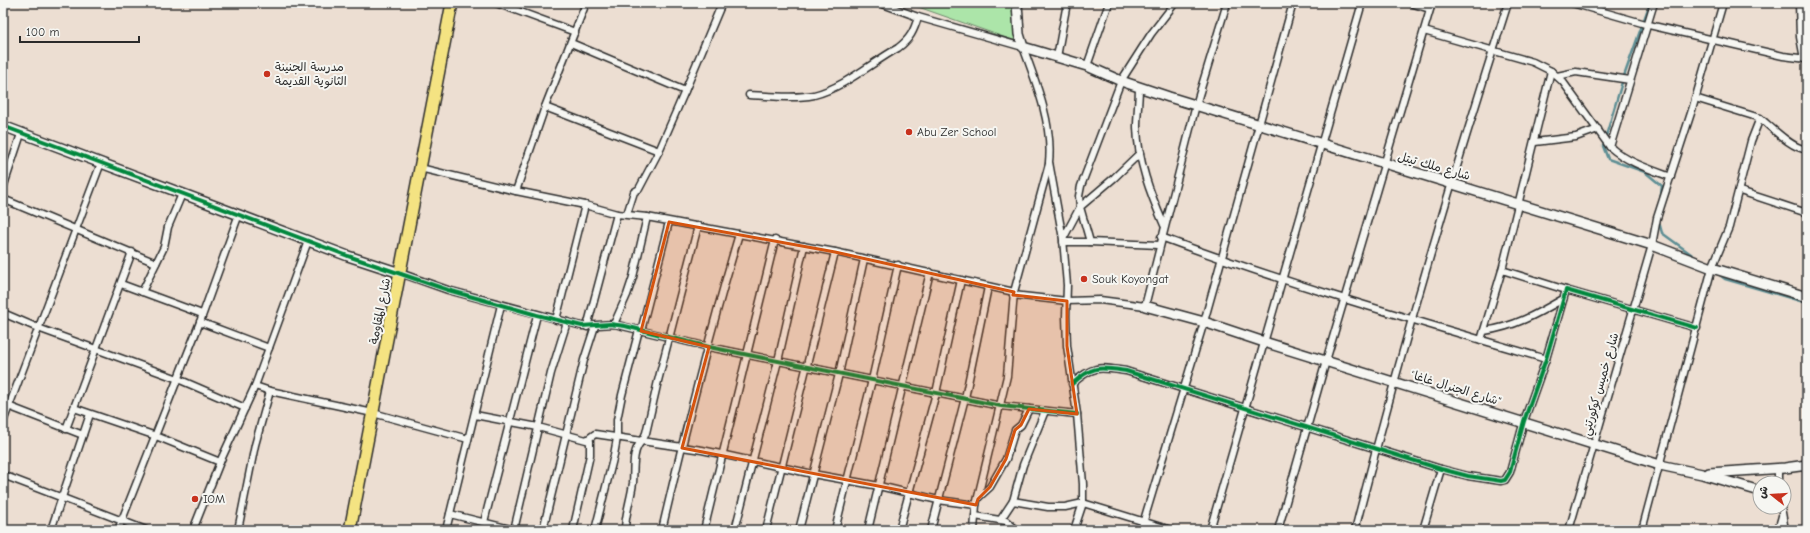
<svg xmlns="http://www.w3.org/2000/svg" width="1810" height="533" font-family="'Comic Neue','Playpen Sans Arabic',sans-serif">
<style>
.green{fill:#ace5a9;stroke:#6c886a}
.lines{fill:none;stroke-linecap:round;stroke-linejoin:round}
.stream{stroke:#5d8e94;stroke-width:2.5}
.street-casing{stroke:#2b2b2b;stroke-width:9}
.secondary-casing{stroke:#2b2b2b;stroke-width:12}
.highway-casing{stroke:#2b2b2b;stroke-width:14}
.street{stroke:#f6f6f2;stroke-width:6}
.secondary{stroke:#f6f6f2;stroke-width:9}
.highway{stroke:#f4e382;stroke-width:11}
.cycleway-casing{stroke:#f6f6f2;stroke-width:6}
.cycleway{stroke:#00873e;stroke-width:4}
.marked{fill:#d5540f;fill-opacity:0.2;stroke:#d5540f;stroke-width:3;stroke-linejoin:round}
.poi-dot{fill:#c8321e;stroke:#f6f6f2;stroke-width:1.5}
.labels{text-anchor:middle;stroke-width:4;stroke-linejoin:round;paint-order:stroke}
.poi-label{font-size:12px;fill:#2b2b2b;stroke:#f6f6f2;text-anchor:start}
.street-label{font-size:12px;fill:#2b2b2b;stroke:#f6f6f2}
</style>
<rect width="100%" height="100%" fill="#ecded2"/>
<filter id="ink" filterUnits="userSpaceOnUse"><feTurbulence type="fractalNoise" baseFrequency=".025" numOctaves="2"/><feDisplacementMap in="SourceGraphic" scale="8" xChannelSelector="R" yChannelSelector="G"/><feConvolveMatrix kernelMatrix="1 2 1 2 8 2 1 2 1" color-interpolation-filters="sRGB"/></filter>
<g filter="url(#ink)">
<polygon class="green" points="907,3 1014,3 1015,41"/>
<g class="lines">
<g class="stream">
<polyline points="1650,3 1623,79 1605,139 1603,146 1608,159 1645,172 1662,186 1660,202"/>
<polyline points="1659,222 1662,233 1695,257"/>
<polyline points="1717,273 1725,279 1807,303"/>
</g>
<g class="street-casing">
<g id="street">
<polyline points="496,3 575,32"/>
<path d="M880,3L918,17L1023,47C1036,82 1053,125 1049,162L1063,239L1067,285L1066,316L1067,346L1077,414L1083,484V503L1074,530"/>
<polyline points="1410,3 1430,9"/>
<polyline points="1572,3 1649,25 1783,56 1807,59"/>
<polyline points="1799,3 1800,37 1804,59"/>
<path d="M1424,31L1533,62L1551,71L1563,82L1610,147C1627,162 1649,169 1671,177"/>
<polyline points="571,43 685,91"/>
<polyline points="1057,57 1067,3"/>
<polyline points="1087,66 1109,3"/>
<polyline points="1557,76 1576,72 1630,80"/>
<path d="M1139,87C1139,100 1137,114 1137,127C1138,162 1150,193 1164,225"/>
<path d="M749,95C770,96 794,99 814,95C845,87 871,63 898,48C910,39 914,31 918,17"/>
<polyline points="1695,98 1760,118"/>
<polyline points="545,107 659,151"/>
<polyline points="1535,142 1576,137 1598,129"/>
<polyline points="1610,147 1654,3"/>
<polyline points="1140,153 1114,178 1080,207 1090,242 1159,245"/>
<polyline points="420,168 516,191 585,205 617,214 647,217 835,252 1014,292 1007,376 976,505 974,530"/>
<polyline points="3,188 21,134"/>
<polyline points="516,191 545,107 586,3"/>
<polyline points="1740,191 1807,213"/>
<polyline points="3,199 156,263"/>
<polyline points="627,214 634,192 639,189 659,151 685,91 722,3"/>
<path d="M1161,237C1287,284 1417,321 1546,359"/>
<polyline points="1063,239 1080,207 1079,196 1081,186 1121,81 1151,34 1175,3"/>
<polyline points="1063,242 1090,242"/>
<polyline points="1502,270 1566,290"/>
<polyline points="400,273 448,290 582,326 614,324 709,347 936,393 1001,406 1077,414"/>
<polyline points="121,284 202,314"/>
<polyline points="142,292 164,247 168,227 182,194"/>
<polyline points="1014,292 1049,164"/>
<polyline points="1013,295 1067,301 1100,300 1145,306 1196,105 1227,3"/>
<polyline points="3,313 38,328 178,379 245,408"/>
<polyline points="556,320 585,205"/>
<polyline points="200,322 269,348"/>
<polyline points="614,324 627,295 633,277 647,217"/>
<polyline points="587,327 617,214"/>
<polyline points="641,331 669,222"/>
<path d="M1484,331C1514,327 1537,314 1563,299"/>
<polyline points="1481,340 1502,270 1551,71"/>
<path d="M1072,384C1093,365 1099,367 1126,371L1441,469L1468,476L1501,481L1505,480L1510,472L1524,421L1546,359L1566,290L1697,328"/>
<polyline points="255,386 270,391 373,413 468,439"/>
<polyline points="3,404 83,435"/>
<polyline points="74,408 156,436 220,462"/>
<polyline points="475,415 538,427 590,441 590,455 573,530"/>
<polyline points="3,422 101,163"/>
<polyline points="66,429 132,252"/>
<polyline points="588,439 595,434 702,450 813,474 879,486 938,500 976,505"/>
<polyline points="3,475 146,530"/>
<polyline points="1778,483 1778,469"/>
<polyline points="978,498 990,487 1006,459 1015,430 1021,425 1029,409"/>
<polyline points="1013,501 1023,465 1045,411"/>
<polyline points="1781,507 1785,530"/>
<polyline points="450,514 514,530"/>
<polyline points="975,516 1006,521 1017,530"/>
<polyline points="1001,519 1013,501 1048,507 1065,507 1083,503 1171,530"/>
<polyline points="484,522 537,315"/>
<polyline points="51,530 90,414"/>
<polyline points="118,530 200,322 239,214"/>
<polyline points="193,530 220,462 255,386 308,241"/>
<polyline points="238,530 255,445 270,391"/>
<polyline points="446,530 501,305"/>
<polyline points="514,530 551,373 567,322"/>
<polyline points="543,530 584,360 595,326"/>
<polyline points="595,530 614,455 617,438 617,420 622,395 639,330"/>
<path d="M625,530C625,514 631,499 633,483C634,472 632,456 638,446C641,441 644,439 646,433L658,381L698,226"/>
<path d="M662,530C685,431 710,332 739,234"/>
<polyline points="704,530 775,240"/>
<polyline points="735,530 778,361 804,246"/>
<polyline points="766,530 835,252"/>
<polyline points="799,530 839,374 864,259"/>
<polyline points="835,530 872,380 898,265"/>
<polyline points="868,530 930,272"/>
<polyline points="899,530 936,393 961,280"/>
<polyline points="931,530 965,398 988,287"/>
<polyline points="1141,530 1204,322 1293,3"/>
<polyline points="1210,530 1362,3"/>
<polyline points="1278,530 1326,361 1432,3"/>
<path d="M1355,530C1400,353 1452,177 1508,3"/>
<polyline points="1423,530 1441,469"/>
<polyline points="1569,530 1652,245 1657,218 1692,110 1723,3"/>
<path d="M1642,530L1712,268L1729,227L1751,141L1760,118C1770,126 1794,151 1807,149"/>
<polyline points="1778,530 1782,516"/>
</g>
</g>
<g class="secondary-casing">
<g id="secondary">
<polyline points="1017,3 1019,34 1023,47 1087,66 1121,81 1169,97 1652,245 1712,268 1807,297"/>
<polyline points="3,126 348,256 400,273"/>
<polyline points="1145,306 1204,322 1264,342 1660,465 1702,474 1760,491"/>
<polyline points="1709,473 1785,468 1807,465"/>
</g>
</g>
<g class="highway-casing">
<polyline id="highway" points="350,530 452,3"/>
</g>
<use href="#street" class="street"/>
<use href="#secondary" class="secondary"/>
<use href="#highway" class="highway"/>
<g class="cycleway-casing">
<g id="cycleway">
<polyline points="3,126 348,256 448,290 537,315 582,326 610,324 625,326 709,347 1001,406 1077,414"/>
<path d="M1072,384C1093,365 1099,367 1126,371L1441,469L1468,476L1501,481L1505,480L1510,472L1524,421L1546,359L1566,290L1697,328"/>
</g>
</g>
<use href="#cycleway" class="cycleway"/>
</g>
</g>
<path class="marked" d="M669,222L835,252L1014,292L1013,295L1067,301V346L1077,414L1029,409L1021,425L1015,430L1006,459L990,487L978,499L976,505L682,448L709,347L641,331Z"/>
<g class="poi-dot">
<circle cx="267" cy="74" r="4"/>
<circle cx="909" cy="132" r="4"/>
<circle cx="1084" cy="279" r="4"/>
<circle cx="195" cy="499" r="4"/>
</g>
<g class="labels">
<g class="poi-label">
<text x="275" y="71">مدرسة الجنينة<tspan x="275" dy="14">الثانوية القديمة</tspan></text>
<text x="917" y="136">Abu Zer School</text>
<text x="1092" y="283">Souk Koyongat</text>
<text x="203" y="503">IOM</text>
</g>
<g class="street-label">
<text transform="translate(1434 166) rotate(16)" y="4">شارع ملك تيتل</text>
<text transform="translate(380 311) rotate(-79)" y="4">شارع المقاومة</text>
<text transform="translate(1600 384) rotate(-74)" y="4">شارع خميس كوكورتني</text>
<text transform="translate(1456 388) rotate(17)" y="4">"شارع الجنرال غاغا"</text>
</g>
</g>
<rect width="1810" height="533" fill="none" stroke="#f6f6f2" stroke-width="16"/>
<rect x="8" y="8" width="1794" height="517" fill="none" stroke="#2b2b2b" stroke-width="1.5" filter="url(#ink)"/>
<g transform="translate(1772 495) rotate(287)"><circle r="19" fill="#f6f6f2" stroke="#a5a5a2"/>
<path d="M0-3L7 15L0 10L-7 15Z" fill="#c8321e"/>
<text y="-6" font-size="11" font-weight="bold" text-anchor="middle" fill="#2b2b2b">ش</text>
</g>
<path d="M20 36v6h119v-6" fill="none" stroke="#2b2b2b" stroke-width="2"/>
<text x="26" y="36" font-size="12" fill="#2b2b2b" stroke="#f6f6f2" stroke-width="3" paint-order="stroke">100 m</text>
</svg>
